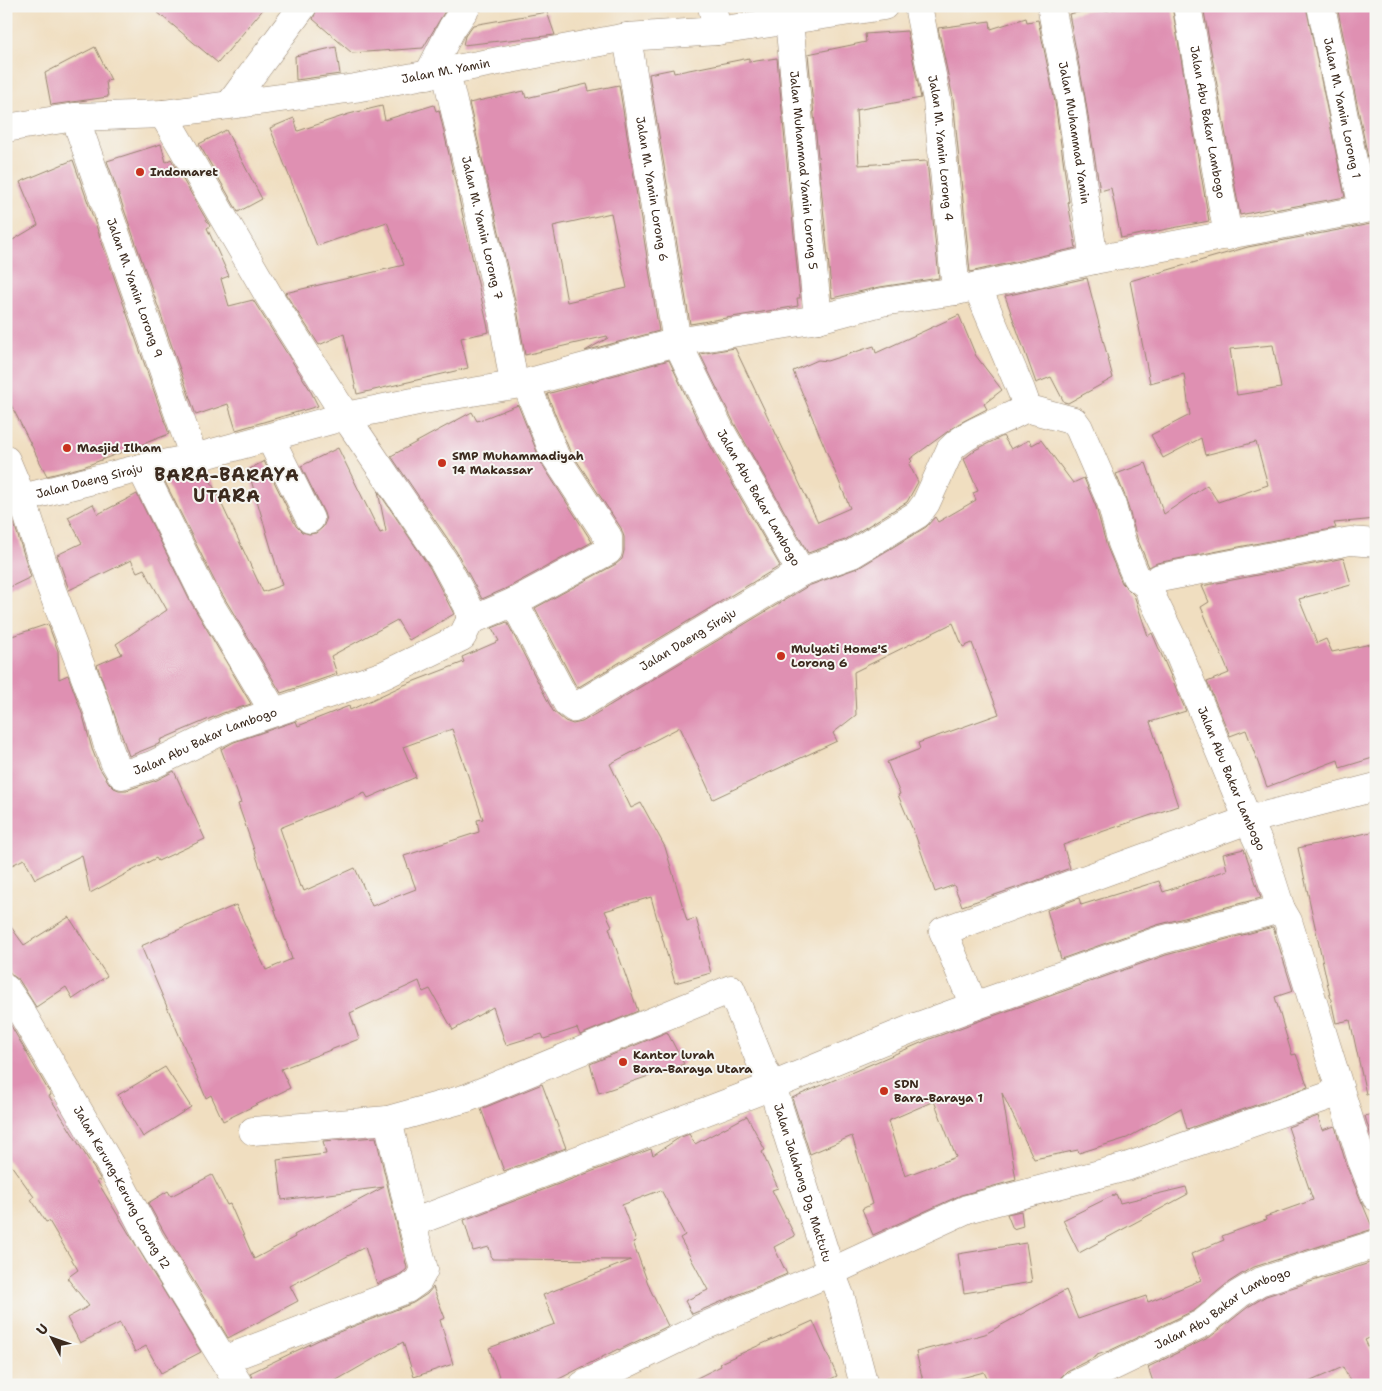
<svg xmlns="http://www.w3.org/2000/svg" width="1382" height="1391" font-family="'Shantell Sans',sans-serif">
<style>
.building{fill:#df90b2;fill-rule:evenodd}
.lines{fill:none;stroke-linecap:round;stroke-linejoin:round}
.minor-casing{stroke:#96846f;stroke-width:29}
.minor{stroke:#fff;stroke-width:28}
.poi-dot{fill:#c8321e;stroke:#f6f6f2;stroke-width:2}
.labels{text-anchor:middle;stroke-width:4;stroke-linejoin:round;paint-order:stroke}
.street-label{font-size:12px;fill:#3b2a1e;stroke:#f6f6f2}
.poi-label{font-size:12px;font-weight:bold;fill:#3b2a1e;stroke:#f6f6f2;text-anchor:start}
.district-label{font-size:18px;font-weight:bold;letter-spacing:1px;fill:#3b2a1e;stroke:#f6f6f2}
</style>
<rect width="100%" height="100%" fill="#f6f6f2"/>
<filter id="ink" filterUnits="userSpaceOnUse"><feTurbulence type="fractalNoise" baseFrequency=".02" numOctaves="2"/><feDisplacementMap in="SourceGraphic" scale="10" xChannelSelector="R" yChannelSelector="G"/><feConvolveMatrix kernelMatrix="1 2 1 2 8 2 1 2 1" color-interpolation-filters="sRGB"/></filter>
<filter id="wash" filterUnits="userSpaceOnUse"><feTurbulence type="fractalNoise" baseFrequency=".0096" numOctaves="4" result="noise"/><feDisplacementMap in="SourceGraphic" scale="20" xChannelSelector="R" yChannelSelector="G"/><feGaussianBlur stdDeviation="1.12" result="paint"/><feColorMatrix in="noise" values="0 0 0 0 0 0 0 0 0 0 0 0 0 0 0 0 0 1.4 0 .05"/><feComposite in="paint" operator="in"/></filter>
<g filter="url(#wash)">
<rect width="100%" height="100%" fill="#f0dec0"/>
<g id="blocks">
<g class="building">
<polygon points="150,6 266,6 218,63"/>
<polygon points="318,6 448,6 423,48 352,53 313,19"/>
<polygon points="1129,6 1172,6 1209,221 1121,238 1111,188 1100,191 1085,97 1069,14 1103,7 1104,11"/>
<polygon points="1203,6 1306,6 1345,197 1274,210 1273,208 1240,215"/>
<polygon points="1337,6 1376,6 1376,192 1375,192"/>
<polygon points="547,12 555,35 463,45 465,36 473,25"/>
<polygon points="1026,18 1027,22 1038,20 1055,102 1069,202 1068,202 1076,248 970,272 953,98 938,28 990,21 991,29"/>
<polygon points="907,31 921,98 856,110 859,165 927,161 939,278 880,287 832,298 808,54 866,42 865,34"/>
<polygon points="95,47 111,80 106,81 108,97 51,105 45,73"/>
<polygon points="336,47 340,74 296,80 295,56"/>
<polygon points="749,58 749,62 777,58 800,298 797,298 798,306 690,324 649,74 673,69 674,73"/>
<path d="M587,84L589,91L619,85L659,331L585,351L608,338L607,336L525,355L517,309L469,103L524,91L526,98ZM611,213L627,288L567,302L553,226Z"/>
<polygon points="434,105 436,111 439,110 489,332 461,338 468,368 357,394 344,334 319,345 285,293 404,265 387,222 317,246 270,128 294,118 298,131 349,114 382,106 385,120"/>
<polygon points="226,130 262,199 238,212 199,144"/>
<polygon points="161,144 166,162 171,159 210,226 207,228 229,276 221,279 229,306 253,300 309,388 318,406 236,430 228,404 196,415 107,161"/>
<polygon points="73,160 169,434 83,467 47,476 6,395 6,244 38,225 20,182"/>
<path d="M1376,223V519L1334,523L1336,528L1157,563L1149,567L1137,538L1125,496L1116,474L1146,463L1164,514L1207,485L1218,502L1268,485L1256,442L1205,455L1201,438L1163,458L1151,435L1190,415L1184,374L1150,383L1130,281L1248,247ZM1273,345L1281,388L1237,395L1230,349Z"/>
<polygon points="1087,278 1113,378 1068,403 1064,402 1051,377 1036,383 1005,296"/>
<polygon points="959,315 976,356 1002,390 984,404 987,409 958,424 910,459 912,461 909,464 918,482 907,502 845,540 808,553 734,423 700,354 735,348 818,522 850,508 793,371 818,360 827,361 874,346 876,353"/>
<polygon points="669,360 706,438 780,566 577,688 535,608 616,564 622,559 624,551 624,537 621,528 569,449 547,394"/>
<polygon points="518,405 542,464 592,542 507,588 482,599 456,551 391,456 472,412 477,421"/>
<path d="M1003,436L1011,449L1029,440L1032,445L1041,440L1073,483L1084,478L1096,507L1107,547L1122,583L1134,595L1148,636L1152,633L1186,711L1150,722L1178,806L1063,845L1070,868L1033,882L962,906L954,885L935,892L916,837L898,795L900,794L887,762L920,749L918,743L999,714L972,643L963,647L953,623L854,672L856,715L833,733L837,741L713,799L680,727L610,764L631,808L641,803L665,847L687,921L696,918L711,973L675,983L651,897L605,911L612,926L609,928L638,1011L580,1035L577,1028L544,1039L542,1034L506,1045L493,1007L453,1030L430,989L423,992L419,981L350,1013L359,1039L281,1069L290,1088L223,1121L211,1095L206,1098L141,946L236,905L266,970L292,959L238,804L241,803L221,749L234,742L296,721L298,726L349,706L350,710L404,685L464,662L462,657L499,641L492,628L507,622L553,711L565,721L573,724L582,722L808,586L860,567L926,527L935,517L938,522L976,500L973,493L978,491L964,459L975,450ZM452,729L483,819L477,820L479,832L404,856L416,889L372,906L355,868L304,891L302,886L300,887L280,828L365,793L368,798L416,777L403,747Z"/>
<polygon points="338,448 380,533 386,531 378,491 430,568 454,614 409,640 397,620 331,656 337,674 281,693 216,584 164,480 188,475 190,481 207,473 263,592 282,585 248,470 264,461 296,526 302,532 309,534 316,533 323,527 326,520 324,513 301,466"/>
<polygon points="137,494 189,599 251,704 223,713 160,740 161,743 129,756 97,665 122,654 116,644 167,610 144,569 137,572 131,560 69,590 57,555 82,543 68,517 93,504 98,514"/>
<polygon points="6,517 12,517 31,577 6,589"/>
<polygon points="1344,558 1351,585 1299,599 1317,643 1326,639 1332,652 1376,643 1376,757 1340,768 1338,760 1267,787 1246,730 1230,736 1207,682 1229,673 1201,607 1209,602 1202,586"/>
<polygon points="48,624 58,651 59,679 68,675 83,716 92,749 99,767 109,783 114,788 119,790 127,790 157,780 174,771 205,839 158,861 156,858 90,893 82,855 35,879 24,859 6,868 6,638"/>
<polygon points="1376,831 1376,1093 1366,1094 1350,1020 1336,1023 1298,848"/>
<polygon points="1244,849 1261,898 1157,925 1061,959 1047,910 1079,898 1081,905 1159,881 1163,892 1227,870 1223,854"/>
<polygon points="69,917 107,976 73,999 66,987 36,1007 19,980 12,975 6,967 6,920 24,945"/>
<path d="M1273,927L1293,991L1275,997L1292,1055L1296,1054L1308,1087L1187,1129L1181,1108L1127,1138L1079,1153L1078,1150L1034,1159L1002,1093L1016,1180L961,1195L873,1235L862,1209L872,1204L852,1136L810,1154L792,1098L930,1039L979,1021L1166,955ZM934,1101L956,1157L905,1176L888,1121Z"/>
<polygon points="6,1017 51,1095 49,1096 101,1180 97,1181 201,1352 161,1373 146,1346 135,1352 120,1323 80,1343 67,1318 89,1306 67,1278 78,1270 49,1221 46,1222 31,1199 34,1197 6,1158"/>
<polygon points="667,1032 684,1064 599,1093 590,1064"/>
<polygon points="165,1067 191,1107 143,1137 118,1095"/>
<polygon points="542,1084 566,1148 504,1171 481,1109"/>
<polygon points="1376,1113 1376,1153 1365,1116"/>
<polygon points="747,1116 765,1150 762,1152 778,1188 772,1190 795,1236 774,1247 787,1274 692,1314 685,1301 708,1290 680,1238 685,1235 661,1190 622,1205 636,1241 633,1242 650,1289 668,1326 619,1350 618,1349 547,1385 502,1385 489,1348 555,1324 543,1295 631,1260 492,1259 489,1247 473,1251 464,1220 651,1149 653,1155 679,1138 689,1134 695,1144"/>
<polygon points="1318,1116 1322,1130 1335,1126 1347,1167 1373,1229 1251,1268 1229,1282 1195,1310 1109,1351 1097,1355 1097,1356 1067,1371 1061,1377 1058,1384 990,1385 984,1372 935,1385 924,1385 916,1352 985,1334 1066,1290 1078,1319 1146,1296 1148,1302 1201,1280 1191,1254 1224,1240 1222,1236 1266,1220 1265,1217 1313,1200 1288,1127"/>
<polygon points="376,1137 407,1268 406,1270 399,1275 377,1284 365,1247 290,1286 298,1301 228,1338 164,1232 148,1203 168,1191 171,1196 212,1175 227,1205 230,1204 254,1259 295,1237 294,1235 384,1187 282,1200 277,1160 326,1154 323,1141"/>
<polygon points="1186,1187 1188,1194 1079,1253 1063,1220 1116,1194 1120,1203"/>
<polygon points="1021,1211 1023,1226 1013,1229 1007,1214"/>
<polygon points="1026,1243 1032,1282 964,1293 958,1254"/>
<polygon points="1376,1261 1376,1335 1365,1340 1376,1362 1376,1385 1352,1385 1343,1367 1302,1385 1154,1385 1148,1367 1210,1337 1248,1307 1266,1296"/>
<polygon points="433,1287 445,1318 440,1320 453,1364 414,1377 403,1342 328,1385 255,1385 250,1373 321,1339 413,1303 427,1294"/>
<polygon points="813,1321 837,1376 818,1385 683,1385 721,1366 720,1363"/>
</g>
</g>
</g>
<g filter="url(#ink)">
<use href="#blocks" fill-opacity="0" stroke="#96846f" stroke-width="1"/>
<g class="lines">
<g class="minor-casing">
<g id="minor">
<polyline points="712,6 717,31"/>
<path id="s1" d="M918,6L937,100L956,291"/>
<path id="s2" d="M1051,6L1070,99L1094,260"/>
<path id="s3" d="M1187,6L1228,236"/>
<path id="s4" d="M1321,6L1363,209"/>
<path id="s5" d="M789,21L818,319"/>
<path id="s6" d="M627,37L677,342L720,430L801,572"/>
<path id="s7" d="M446,72L502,313L514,384"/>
<polyline points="428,75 452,28 467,6"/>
<polyline points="230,104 303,6"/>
<path id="s8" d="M163,114L269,296L352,426L443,560L468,606L470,614V621L514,602L567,703L574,708L801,572L852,554L918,514L926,503L950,450C969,429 1002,423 1026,408L1025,401L1021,390L977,286"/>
<path id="s9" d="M75,117L194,458"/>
<path id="s10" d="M6,128L75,117L163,114L355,88L627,37L717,31L884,6"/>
<polyline points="1026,408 1074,421 1079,428 1111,502 1122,543 1136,577 1148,586"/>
<polyline points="270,438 310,519"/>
<path id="s11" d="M6,460L22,498L50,585L98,711L107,743L114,761L122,775L152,765L228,728L384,675L462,637L470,621"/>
<polyline points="141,468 202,591 274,712"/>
<path id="s12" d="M6,502L141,468L194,458L346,416L418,401L526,383L677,342L818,319L882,302L956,291L1094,260L1376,207"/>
<path id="s13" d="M1148,586L1150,593L1174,642L1248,820L1263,852L1281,909L1288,921L1362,1161L1376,1197"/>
<polyline points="1148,586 1160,578 1350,541 1376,543"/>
<polyline points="514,602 608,551 608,537 555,456 526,383"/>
<path id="s14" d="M6,989L19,1008L117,1177L150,1240L239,1385"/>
<polyline points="974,1006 943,931 1248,820 1376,787"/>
<polyline points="388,1120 412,1223 772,1086 916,1027 974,1006 1161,940 1281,909"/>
<path id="s15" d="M253,1131L388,1120L467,1098L731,989L761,1063L772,1086L831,1272L841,1298L864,1385"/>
<polyline points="224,1360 407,1289 418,1281 424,1270 412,1223"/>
<polyline points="583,1385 700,1328 831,1272 967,1209 1126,1167 1340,1092"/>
<path id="s16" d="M1074,1385L1203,1323L1239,1294L1259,1282L1376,1244"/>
</g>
</g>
<use href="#minor" class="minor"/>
</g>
</g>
<g class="poi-dot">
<circle cx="140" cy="172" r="5"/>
<circle cx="67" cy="448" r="5"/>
<circle cx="442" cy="463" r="5"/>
<circle cx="781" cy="656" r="5"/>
<circle cx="623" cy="1062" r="5"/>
<circle cx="884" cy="1091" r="5"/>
</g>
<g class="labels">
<g class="street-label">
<text dy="4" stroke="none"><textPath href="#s10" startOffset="444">Jalan M. Yamin</textPath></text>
<text dy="4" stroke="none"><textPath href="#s4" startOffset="104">Jalan M. Yamin Lorong 1</textPath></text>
<text dy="4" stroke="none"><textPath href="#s3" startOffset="118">Jalan Abu Bakar Lambogo</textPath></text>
<text dy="4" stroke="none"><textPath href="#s2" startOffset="129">Jalan Muhammad Yamin</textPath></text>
<text dy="4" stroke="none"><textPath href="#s1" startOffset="144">Jalan M. Yamin Lorong 4</textPath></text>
<text dy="4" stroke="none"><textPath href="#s5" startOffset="150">Jalan Muhammad Yamin Lorong 5</textPath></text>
<text dy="4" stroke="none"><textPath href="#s6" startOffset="154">Jalan M. Yamin Lorong 6</textPath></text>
<text dy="4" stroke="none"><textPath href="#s7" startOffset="160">Jalan M. Yamin Lorong 7</textPath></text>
<text dy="4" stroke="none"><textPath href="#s9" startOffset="181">Jalan M. Yamin Lorong 9</textPath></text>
<text dy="4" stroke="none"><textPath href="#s12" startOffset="86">Jalan Daeng Siraju</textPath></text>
<text dy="4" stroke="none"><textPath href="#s6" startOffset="485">Jalan Abu Bakar Lambogo</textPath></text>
<text dy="4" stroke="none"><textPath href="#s8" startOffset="898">Jalan Daeng Siraju</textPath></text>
<text dy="4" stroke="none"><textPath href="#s11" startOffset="426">Jalan Abu Bakar Lambogo</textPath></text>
<text dy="4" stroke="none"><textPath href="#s13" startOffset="210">Jalan Abu Bakar Lambogo</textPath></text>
<text dy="4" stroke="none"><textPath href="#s15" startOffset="710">Jalan Jalahong Dg. Mattutu</textPath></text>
<text dy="4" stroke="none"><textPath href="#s14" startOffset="230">Jalan Kerung-Kerung Lorong 12</textPath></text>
<text dy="4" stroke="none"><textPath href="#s16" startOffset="168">Jalan Abu Bakar Lambogo</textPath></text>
</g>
<g class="poi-label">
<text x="150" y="176">Indomaret</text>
<text x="77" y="452">Masjid Ilham</text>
<text x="452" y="460">SMP Muhammadiyah<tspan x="452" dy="14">14 Makassar</tspan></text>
<text x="791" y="653">Mulyati Home'S<tspan x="791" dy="14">Lorong 6</tspan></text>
<text x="633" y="1059">Kantor lurah<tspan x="633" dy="14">Bara-Baraya Utara</tspan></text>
<text x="894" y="1088">SDN<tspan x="894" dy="14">Bara-Baraya 1</tspan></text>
</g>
<g class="district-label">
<text x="227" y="481">BARA-BARAYA<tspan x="227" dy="21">UTARA</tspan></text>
</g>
</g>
<rect width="1382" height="1391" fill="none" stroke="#f6f6f2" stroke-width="25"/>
<g transform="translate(52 1338) rotate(311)" stroke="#f6f6f2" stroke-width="4" paint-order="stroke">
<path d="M0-4L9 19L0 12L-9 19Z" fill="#3b2a1e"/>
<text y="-8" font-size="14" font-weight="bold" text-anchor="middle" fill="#3b2a1e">U</text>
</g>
</svg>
